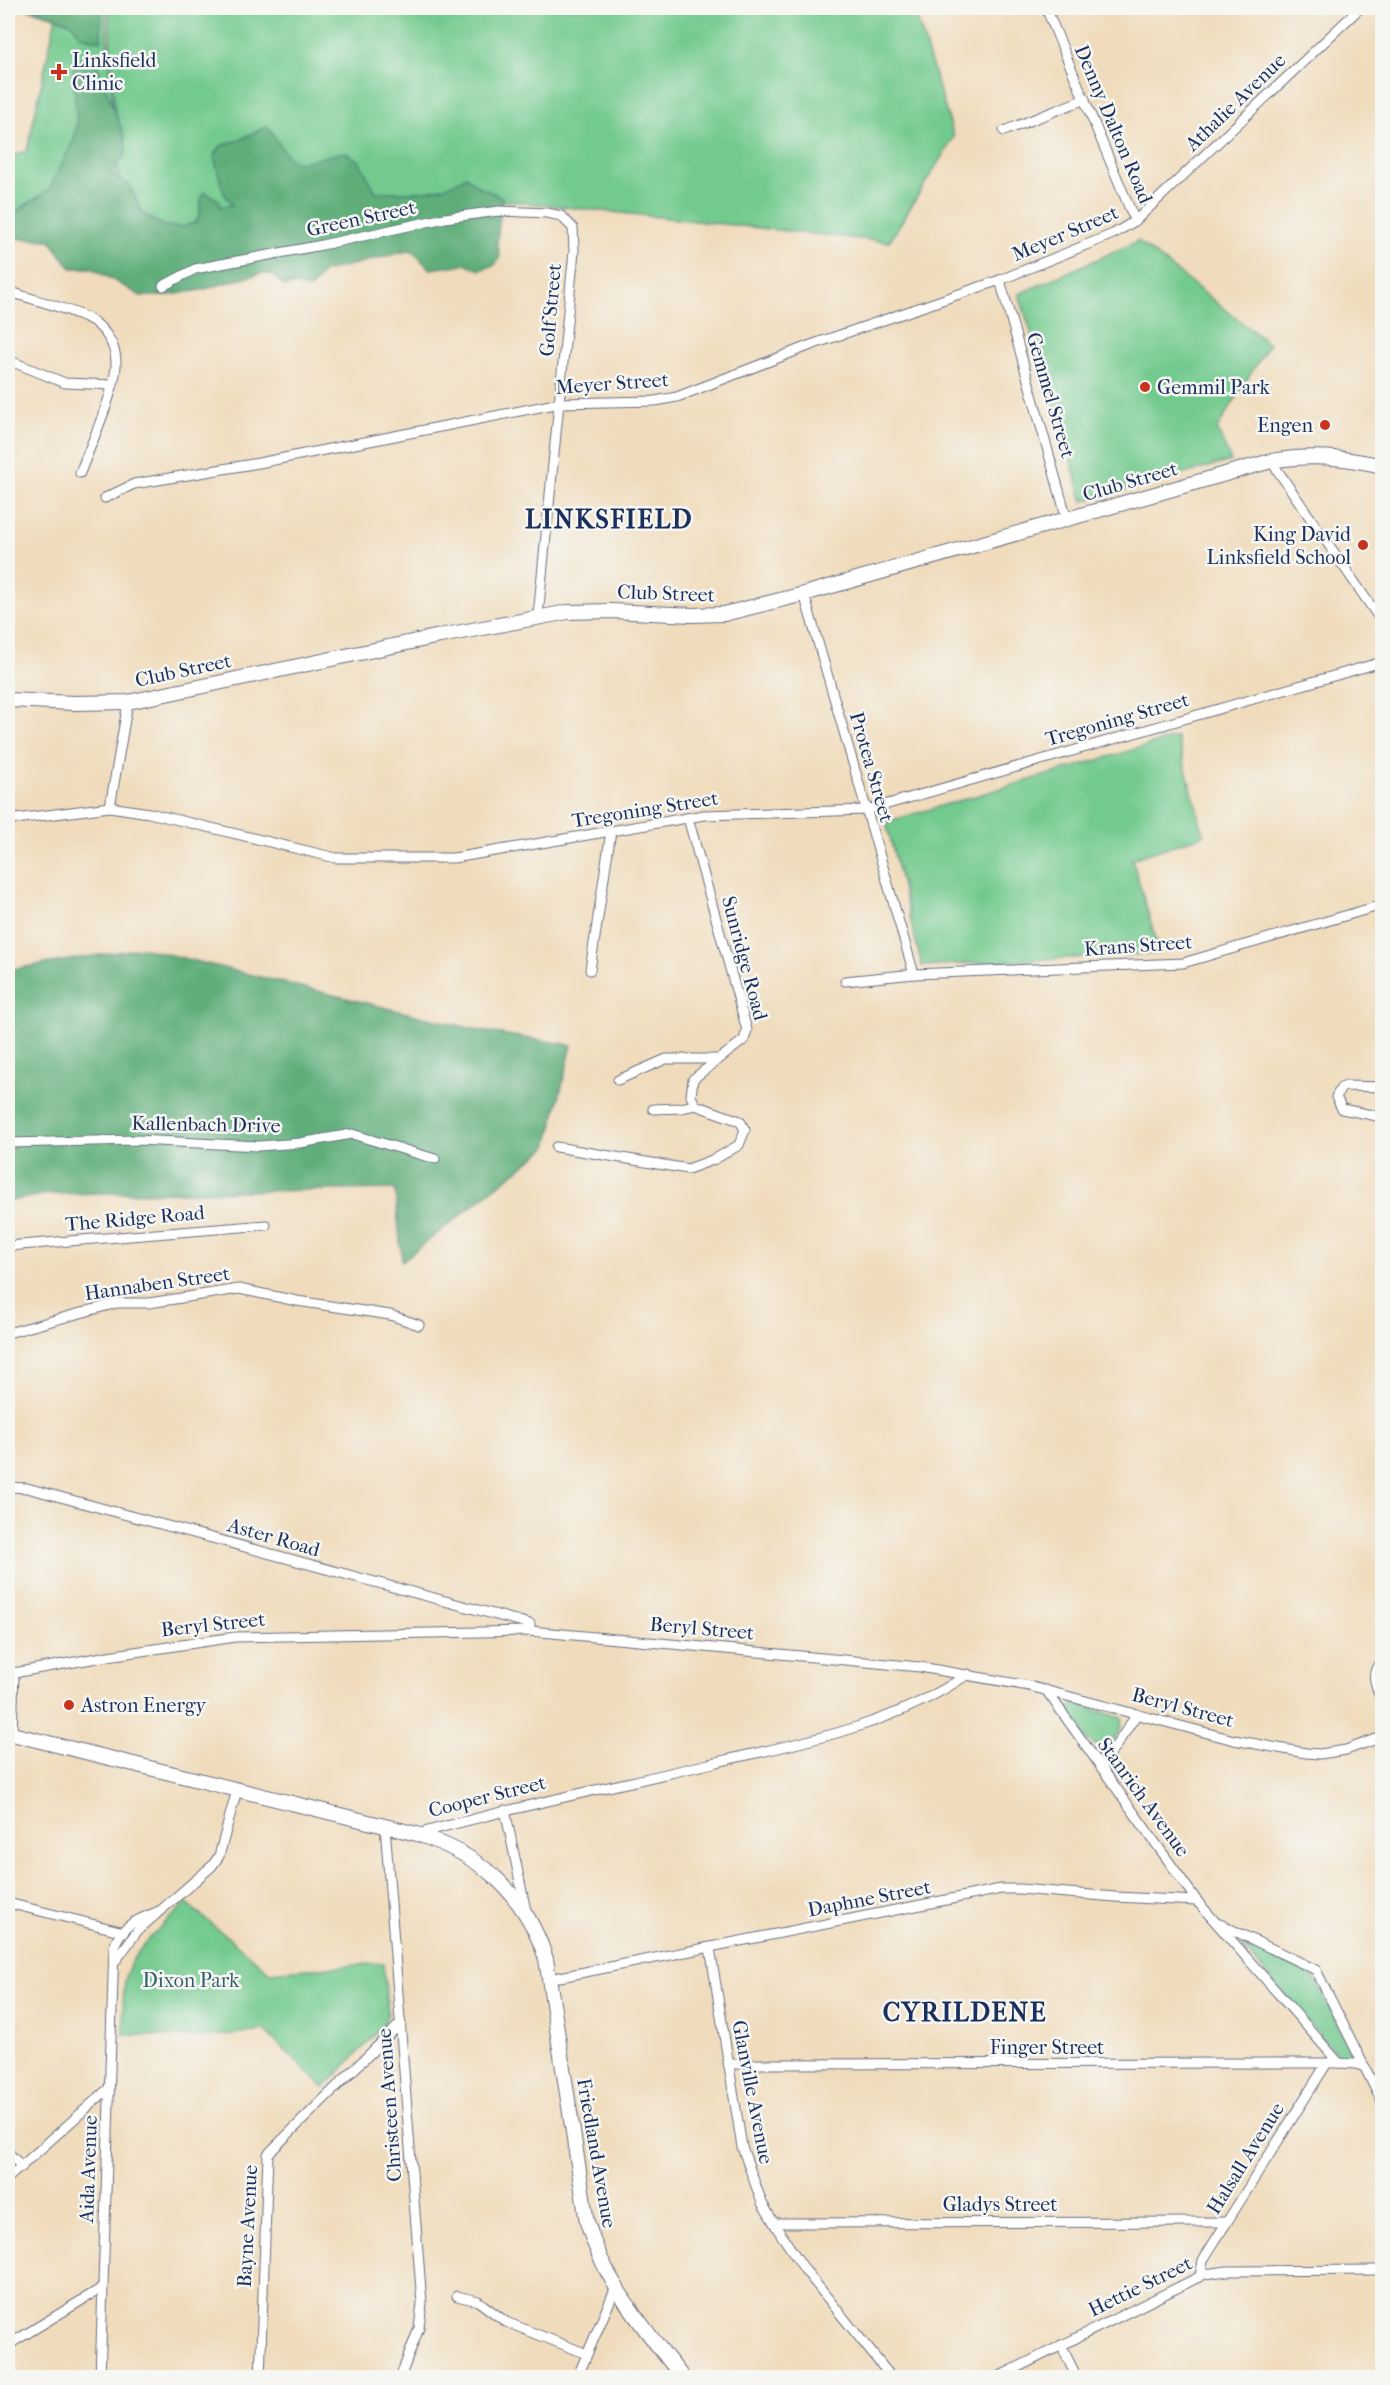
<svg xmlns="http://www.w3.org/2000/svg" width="1390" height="2385" font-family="'IM FELL French Canon',serif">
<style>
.green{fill:#73ca8f;stroke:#477c76;stroke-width:1.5}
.forest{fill:#5eae7a;stroke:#3c6e6c;stroke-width:1.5}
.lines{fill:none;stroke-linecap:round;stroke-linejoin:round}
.street-casing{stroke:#666c7f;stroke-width:11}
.secondary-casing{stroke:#666c7f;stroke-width:16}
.street{stroke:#fff;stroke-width:9}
.secondary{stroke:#fff;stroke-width:14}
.poi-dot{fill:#c8321e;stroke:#f6f6f2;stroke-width:2}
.labels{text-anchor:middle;stroke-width:5;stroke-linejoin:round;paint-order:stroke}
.poi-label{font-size:20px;fill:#1b2f5e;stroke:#f6f6f2;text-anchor:start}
.street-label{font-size:20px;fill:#1b2f5e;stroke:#f6f6f2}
.park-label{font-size:20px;fill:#355e6d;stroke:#f6f6f2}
.district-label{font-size:26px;font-weight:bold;letter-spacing:1.5px;fill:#1b2f5e;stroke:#f6f6f2}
</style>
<rect width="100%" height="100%" fill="#f6f6f2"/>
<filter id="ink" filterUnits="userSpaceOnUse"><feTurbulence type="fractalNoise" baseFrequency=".0167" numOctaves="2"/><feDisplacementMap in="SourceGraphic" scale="12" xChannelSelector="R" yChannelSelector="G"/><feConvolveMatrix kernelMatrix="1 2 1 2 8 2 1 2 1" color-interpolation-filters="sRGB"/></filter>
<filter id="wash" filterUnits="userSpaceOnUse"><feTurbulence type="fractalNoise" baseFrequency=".008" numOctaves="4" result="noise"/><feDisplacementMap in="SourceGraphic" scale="24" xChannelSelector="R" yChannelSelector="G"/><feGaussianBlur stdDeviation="1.35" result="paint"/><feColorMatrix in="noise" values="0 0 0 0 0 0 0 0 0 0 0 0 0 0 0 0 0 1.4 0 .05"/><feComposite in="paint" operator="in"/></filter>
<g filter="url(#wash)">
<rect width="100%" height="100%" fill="#f0dcbc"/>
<g class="green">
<polygon points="23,8 105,8 116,147 118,222 8,228 8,157 27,151 56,17"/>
<polygon points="108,8 914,8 954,137 889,242 510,201 425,206 192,241 121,208"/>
<polygon points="1138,241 1269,344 1217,429 1231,461 1083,501 1019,294"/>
<polygon points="1177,737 1204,835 1132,859 1160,953 922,966 886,822"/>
<path d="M1077,1704L1122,1718C1123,1730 1113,1747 1100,1749L1088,1741L1068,1712V1708Z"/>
<path d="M186,1903L270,1972L383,1963L388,2013L383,2026L324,2088L264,2030L206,2037L124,2035C124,2014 121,1989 128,1970C135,1948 170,1919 186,1903Z"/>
<polygon points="1247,1943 1312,1976 1317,1982 1353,2055 1348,2059 1342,2058 1334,2052 1242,1946"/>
</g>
<g class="forest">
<polygon points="30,8 101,8 101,41 80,36 72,23"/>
<path d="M84,55L95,60L125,138L126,153L110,173L129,185L143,214L164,226L183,227L196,222C204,210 197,203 204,192L219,200L220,207L232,205L223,191L214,156L221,146L242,139L267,126L288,157L299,163L345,152L359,161L376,192C407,191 440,196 466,176L477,186L502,197L497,244L500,256L495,265L480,270L467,264L430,269L411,250L323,272L311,289L294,285L284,286L273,275L262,273L201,290L164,296H141L92,268H71L50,240L10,238L9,216L48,191L74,140L77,120L73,75L74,63Z"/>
<polygon points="142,948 481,1031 572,1045 547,1147 402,1261 395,1189 48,1194 8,1201 8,970"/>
</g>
</g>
<g filter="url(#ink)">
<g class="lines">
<g class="street-casing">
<g id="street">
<polyline points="1046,8 1135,221"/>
<polyline points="1004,131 1085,99"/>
<polyline points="1000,280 1067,519"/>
<polyline points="163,286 195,269 322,245 445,218 499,211 547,213 561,216 573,228 574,251 538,616"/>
<path d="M8,291C33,300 62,306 87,318C103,325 116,345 116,362C117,388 90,446 80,473"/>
<polyline points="8,360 65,383 113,385"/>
<polyline points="1271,461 1382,622"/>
<polyline points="105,498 134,484 259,463 560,403 655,401 677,397 811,345 1000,280 1113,234 1135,221 1360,8"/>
<polyline points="804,594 914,974 1183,963 1382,905"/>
<polyline points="110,807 128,702"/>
<polyline points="8,820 110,807 149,813 336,858 454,858 704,815 867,810 1382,662"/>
<polyline points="590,970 611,831"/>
<polyline points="845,981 914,974"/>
<polyline points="618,1080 666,1059 719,1059"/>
<polyline points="1382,1087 1346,1086 1341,1088 1336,1097 1342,1109 1382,1117"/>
<polyline points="653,1109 681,1108 695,1105"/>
<polyline points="8,1143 136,1140 259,1146 300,1143 352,1134 435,1159"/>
<polyline points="556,1147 688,1169 715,1159 739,1145 745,1130 740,1121 695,1105 691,1096 693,1079 744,1040 747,1030 688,818"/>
<polyline points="8,1246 266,1225"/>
<polyline points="8,1333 117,1303 149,1303 239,1289 297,1301 390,1315 419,1325"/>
<polyline points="8,1487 27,1488 530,1624 530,1631"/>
<path d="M1382,1661C1368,1673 1377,1687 1382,1702"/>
<polyline points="8,1674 108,1656 235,1637 530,1631 920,1667 1029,1686 1234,1740 1306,1753 1320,1754 1346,1750 1382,1737"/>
<polyline points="1046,1690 1197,1901 1339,2063"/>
<polyline points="12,1734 14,1673"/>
<polyline points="1101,1768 1137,1714"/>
<polyline points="505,1810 526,1911"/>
<polyline points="385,1826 422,2303 419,2328 400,2378"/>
<path d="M417,1834C516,1806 617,1786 717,1762C804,1742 893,1726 968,1674"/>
<polyline points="8,1903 124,1932"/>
<polyline points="1220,1924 1316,1970 1382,2102"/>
<polyline points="710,1948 742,2147 762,2203 780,2233 805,2270 892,2378"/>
<polyline points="114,1963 138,1930 212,1866 219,1856 237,1790"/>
<polyline points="550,1979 1001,1889 1020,1889 1115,1897 1197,1901"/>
<polyline points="728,2064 1339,2063 1356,2064 1365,2067"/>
<polyline points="8,2152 22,2167"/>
<polyline points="8,2178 108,2089"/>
<polyline points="774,2223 1227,2222"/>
<polyline points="1200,2276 1203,2260 1327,2063"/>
<polyline points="457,2296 478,2301 506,2322 587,2354"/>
<polyline points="8,2345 102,2288"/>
<polyline points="1061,2345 1077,2378"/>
<path d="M100,2378L114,1947C121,1924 141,1918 162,1910"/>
<polyline points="260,2378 268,2154 401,2023"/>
<polyline points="577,2378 616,2287"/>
<polyline points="996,2378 1205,2274 1227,2271 1382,2270"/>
</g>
</g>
<g class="secondary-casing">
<g id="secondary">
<path d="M8,700L74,703L128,702L440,636L568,612L612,611L692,615L724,614L804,594L1271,461C1310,454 1344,457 1382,466"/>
<path d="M8,1733L417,1834C481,1855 525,1893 546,1959L587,2222C604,2282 645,2329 683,2378"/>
</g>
</g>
<use href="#street" class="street"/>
<use href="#secondary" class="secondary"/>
</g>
</g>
<g class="poi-dot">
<path d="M56 63h6v6h6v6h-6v6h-6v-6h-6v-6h6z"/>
<circle cx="1145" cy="387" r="6"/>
<circle cx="1325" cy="425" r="6"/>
<circle cx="1363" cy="545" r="6"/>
<circle cx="69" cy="1705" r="6"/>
</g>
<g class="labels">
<g class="poi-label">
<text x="72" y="67">Linksfield<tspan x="72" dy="23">Clinic</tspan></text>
<text x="1157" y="394">Gemmil Park</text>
<text x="1313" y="432" text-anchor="end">Engen</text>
<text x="1351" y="541" text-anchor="end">King David<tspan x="1351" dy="23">Linksfield School</tspan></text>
<text x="81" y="1712">Astron Energy</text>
</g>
<g class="street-label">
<text transform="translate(1235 102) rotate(-44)" y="7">Athalie Avenue</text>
<text transform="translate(1114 124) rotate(67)" y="7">Denny Dalton Road</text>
<text transform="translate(361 218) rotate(-12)" y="7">Green Street</text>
<text transform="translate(1065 233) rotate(-23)" y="7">Meyer Street</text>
<text transform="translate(550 310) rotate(-85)" y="7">Golf Street</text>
<text transform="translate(612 383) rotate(-4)" y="7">Meyer Street</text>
<text transform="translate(1051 395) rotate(74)" y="7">Gemmel Street</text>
<text transform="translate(1130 481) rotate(-16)" y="7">Club Street</text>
<text transform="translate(666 593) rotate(2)" y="7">Club Street</text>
<text transform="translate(183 670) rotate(-12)" y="7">Club Street</text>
<text transform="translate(1117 719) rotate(-16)" y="7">Tregoning Street</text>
<text transform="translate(872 767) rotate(74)" y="7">Protea Street</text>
<text transform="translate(645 809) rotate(-9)" y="7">Tregoning Street</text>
<text transform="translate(1138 945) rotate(-4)" y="7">Krans Street</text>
<text transform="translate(745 958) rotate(75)" y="7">Sunridge Road</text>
<text transform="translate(206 1124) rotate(1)" y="7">Kallenbach Drive</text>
<text transform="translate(135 1218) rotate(-5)" y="7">The Ridge Road</text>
<text transform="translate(157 1283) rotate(-8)" y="7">Hannaben Street</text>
<text transform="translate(274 1537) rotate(16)" y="7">Aster Road</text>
<text transform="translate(213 1624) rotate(-6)" y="7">Beryl Street</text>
<text transform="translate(702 1628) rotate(5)" y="7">Beryl Street</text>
<text transform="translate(1183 1707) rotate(15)" y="7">Beryl Street</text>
<text transform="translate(487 1796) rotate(-14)" y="7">Cooper Street</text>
<text transform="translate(1144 1797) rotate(54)" y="7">Stanrich Avenue</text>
<text transform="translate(869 1898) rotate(-11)" y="7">Daphne Street</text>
<text x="1047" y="2054">Finger Street</text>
<text transform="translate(753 2092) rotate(79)" y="7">Glanville Avenue</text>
<text transform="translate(389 2105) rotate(-94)" y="7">Christeen Avenue</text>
<text transform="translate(597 2153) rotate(80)" y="7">Friedland Avenue</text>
<text transform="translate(1245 2158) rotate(-58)" y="7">Halsall Avenue</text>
<text transform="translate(88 2169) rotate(-88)" y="7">Aida Avenue</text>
<text x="1000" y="2211">Gladys Street</text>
<text transform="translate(247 2226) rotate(-87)" y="7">Bayne Avenue</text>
<text transform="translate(1140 2286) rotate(-26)" y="7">Hettie Street</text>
</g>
<g class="park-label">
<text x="191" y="1987">Dixon Park</text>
</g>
<g class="district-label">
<text x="609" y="528">LINKSFIELD</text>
<text x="965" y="2021">CYRILDENE</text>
</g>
</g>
<rect width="1390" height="2385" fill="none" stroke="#f6f6f2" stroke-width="30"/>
</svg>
